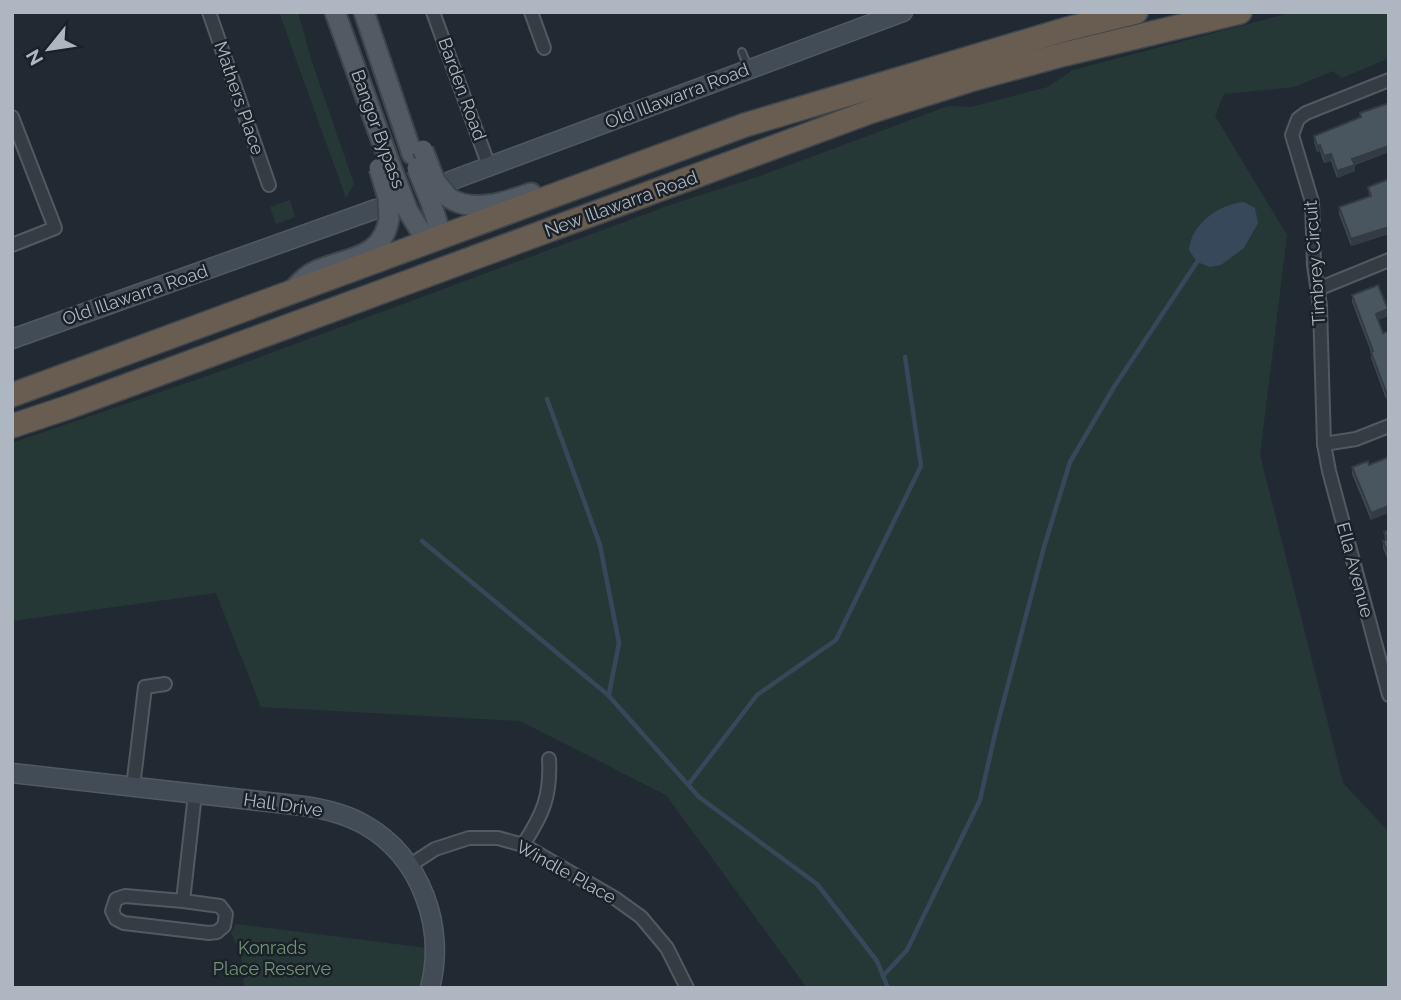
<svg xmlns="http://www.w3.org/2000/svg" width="1401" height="1000" font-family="Raleway,sans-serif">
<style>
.green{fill:#263836}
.water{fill:#364859}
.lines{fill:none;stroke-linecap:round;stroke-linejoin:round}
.stream{stroke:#364859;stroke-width:4.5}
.lane-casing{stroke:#515a62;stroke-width:10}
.street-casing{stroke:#515a62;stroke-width:16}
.secondary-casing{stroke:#515a62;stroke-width:21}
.primary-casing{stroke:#3d454d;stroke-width:23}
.highway-casing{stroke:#3e474e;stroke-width:26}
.lane{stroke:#343c44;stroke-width:6}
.street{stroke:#343c44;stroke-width:12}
.secondary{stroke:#424c56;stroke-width:18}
.primary{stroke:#525b64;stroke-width:19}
.highway{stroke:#695d52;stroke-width:23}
.primary-bridge-casing{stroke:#3d454d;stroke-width:23;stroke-linecap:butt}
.primary-bridge{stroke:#525b64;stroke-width:19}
.wall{fill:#3f4952}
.shaded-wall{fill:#333c42}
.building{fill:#49555f;stroke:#333c42;stroke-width:2}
.labels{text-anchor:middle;stroke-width:5;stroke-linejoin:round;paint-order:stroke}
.street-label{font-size:18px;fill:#aeb7c1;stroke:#1a2128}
.park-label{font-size:18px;fill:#709474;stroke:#1a2128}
</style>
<rect width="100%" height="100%" fill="#212a33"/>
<g class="green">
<polygon points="279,12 298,12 311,59 354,184 346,198"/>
<polygon points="1294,12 1389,12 1389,58 1342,78 1333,71 1294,87 1224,94 1215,116 1287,235 1260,455 1343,783 1389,832 1389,988 807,988 666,795 520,721 261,707 216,593 12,621 12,443 236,366 670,205 757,177 948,106 971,107 1048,87 1073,70"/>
<polygon points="290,200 295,217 276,224 270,207"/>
<polygon points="236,924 427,948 421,988 244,988 241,953 231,933"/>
</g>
<path class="water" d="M1244,202L1255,208L1258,223L1244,248L1221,265L1210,267L1197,262L1189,250C1191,224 1219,204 1244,202Z"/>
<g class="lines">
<g class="stream">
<polyline points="547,399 600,545 619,643 609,694"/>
<polyline points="422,541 608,695 699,797 817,884 877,961 888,988"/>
<polyline points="688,785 757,695 836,640 921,466 905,357"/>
<polyline points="883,976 907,950 980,800 995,734 1044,547 1070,462 1114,387 1197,262"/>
</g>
<g class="lane-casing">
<polyline id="lane" points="742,52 748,67"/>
</g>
<g class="street-casing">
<g id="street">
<polyline points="209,12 269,185"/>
<polyline points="433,12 486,158 492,166"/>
<polyline points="531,12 544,48"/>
<polyline points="1389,80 1306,113 1298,119 1292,135 1312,202 1314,265 1320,306 1324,444 1356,439 1389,426"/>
<polyline points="12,117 55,228 12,245"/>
<polyline points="1318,289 1389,260"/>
<polyline points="1324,444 1329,471 1389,695"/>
<polyline points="133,787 145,687 165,684"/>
<path d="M523,845C543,814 551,796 549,759"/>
<polyline points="409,866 435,849 469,838 498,838 523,845 616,899 641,917 667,948 687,988"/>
<polyline points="183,901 125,896 116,899 112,911 116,919 124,923 209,933 217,932 224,926 226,914 220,906 183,901 195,794"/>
</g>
</g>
<g class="secondary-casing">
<g id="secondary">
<polyline points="450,181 903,12"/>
<polyline points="12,339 376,209"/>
<path d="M12,773L304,806C325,809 346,814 365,825C421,857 446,927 430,988"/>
</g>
</g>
<g class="primary-casing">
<g id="primary">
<polyline points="335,12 390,164"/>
<polyline points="364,12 412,154"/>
<path d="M448,197C471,214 506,202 531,193"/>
<polyline points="431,203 442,237"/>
<polyline points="408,211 428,243"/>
<path d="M291,292C297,286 304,277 312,273C341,257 383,262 389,218"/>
</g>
</g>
<g class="highway-casing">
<g id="highway">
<polyline points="12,395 745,125 1067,29 1136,12"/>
<polyline points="12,426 69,407 872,111 970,80 1065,54 1240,12"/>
</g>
</g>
<use href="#lane" class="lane"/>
<use href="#street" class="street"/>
<use href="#secondary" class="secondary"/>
<use href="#primary" class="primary"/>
<use href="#highway" class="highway"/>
<g class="primary-bridge-casing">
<g id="primary-bridge">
<polyline points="423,150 435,181 448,197"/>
<polyline points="390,164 408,211"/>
<polyline points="379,168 388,198 389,218"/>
<polyline points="417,168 431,203"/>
</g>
</g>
<use href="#primary-bridge" class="primary-bridge"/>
</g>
<g class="wall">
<polygon points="1389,103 1389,152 1355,165 1355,171 1337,178 1331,161 1324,163 1320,151 1317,152 1314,142 1314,136 1360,118 1360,113"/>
<polygon points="1389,179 1389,234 1351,246 1339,214 1339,207 1369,196 1368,187"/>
<polygon points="1352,295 1388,316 1378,320 1383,333 1389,331 1389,398 1386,399 1371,358 1371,352 1352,302"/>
<polygon points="1389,457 1371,520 1352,474 1352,467 1369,465"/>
<polygon points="1389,530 1389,563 1383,548 1383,541 1385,540 1384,532"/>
</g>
<g class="shaded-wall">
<polygon points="1320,145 1320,151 1317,152 1317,146"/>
<polygon points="1389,146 1389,152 1352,165 1352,159"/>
<polygon points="1331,154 1331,161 1324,163 1324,156"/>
<polygon points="1355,165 1355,171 1337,178 1337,171"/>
<polygon points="1389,227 1389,234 1351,246 1351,239"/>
<polygon points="1388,309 1388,316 1376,321 1376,314"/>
<polygon points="1389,391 1389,398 1386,399 1386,392"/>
<polygon points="1389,506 1389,513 1371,520 1371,513"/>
</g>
<g class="building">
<polygon points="1389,103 1389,146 1352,159 1355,165 1337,171 1331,154 1324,156 1320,145 1317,146 1314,136 1361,117 1360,113"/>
<polygon points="1389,179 1389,227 1351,239 1339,207 1371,196 1368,187"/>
<polygon points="1378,285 1388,309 1376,314 1383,333 1389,331 1389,391 1386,392 1371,352 1373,351 1352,295"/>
<polygon points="1389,457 1389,506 1371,513 1352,467 1368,461 1369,465"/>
<polygon points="1389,530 1389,556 1383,541 1388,539 1384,532"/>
</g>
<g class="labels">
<g class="street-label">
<text transform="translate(462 89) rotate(70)" y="6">Barden Road</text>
<text transform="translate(677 96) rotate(-21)" y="6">Old Illawarra Road</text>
<text transform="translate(239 98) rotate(71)" y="6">Mathers Place</text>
<text transform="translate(378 129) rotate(70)" y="6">Bangor Bypass</text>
<text transform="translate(621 204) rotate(-20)" y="6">New Illawarra Road</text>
<text transform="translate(1315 263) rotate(-94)" y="6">Timbrey Circuit</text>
<text transform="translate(135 295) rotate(-19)" y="6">Old Illawarra Road</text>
<text transform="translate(1355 570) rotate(75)" y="6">Ella Avenue</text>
<text transform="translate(283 805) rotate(8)" y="6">Hall Drive</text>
<text transform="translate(566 872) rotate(29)" y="6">Windle Place</text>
</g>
<g class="park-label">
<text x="272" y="954">Konrads<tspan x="272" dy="21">Place Reserve</tspan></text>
</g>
</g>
<rect width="1401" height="1000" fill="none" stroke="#aeb7c1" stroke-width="28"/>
<g transform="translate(49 49) rotate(240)" stroke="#1a2128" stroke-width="5" paint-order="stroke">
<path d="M0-5L12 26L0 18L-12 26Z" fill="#aeb7c1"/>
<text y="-10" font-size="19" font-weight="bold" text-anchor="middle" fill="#aeb7c1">N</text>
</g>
</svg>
